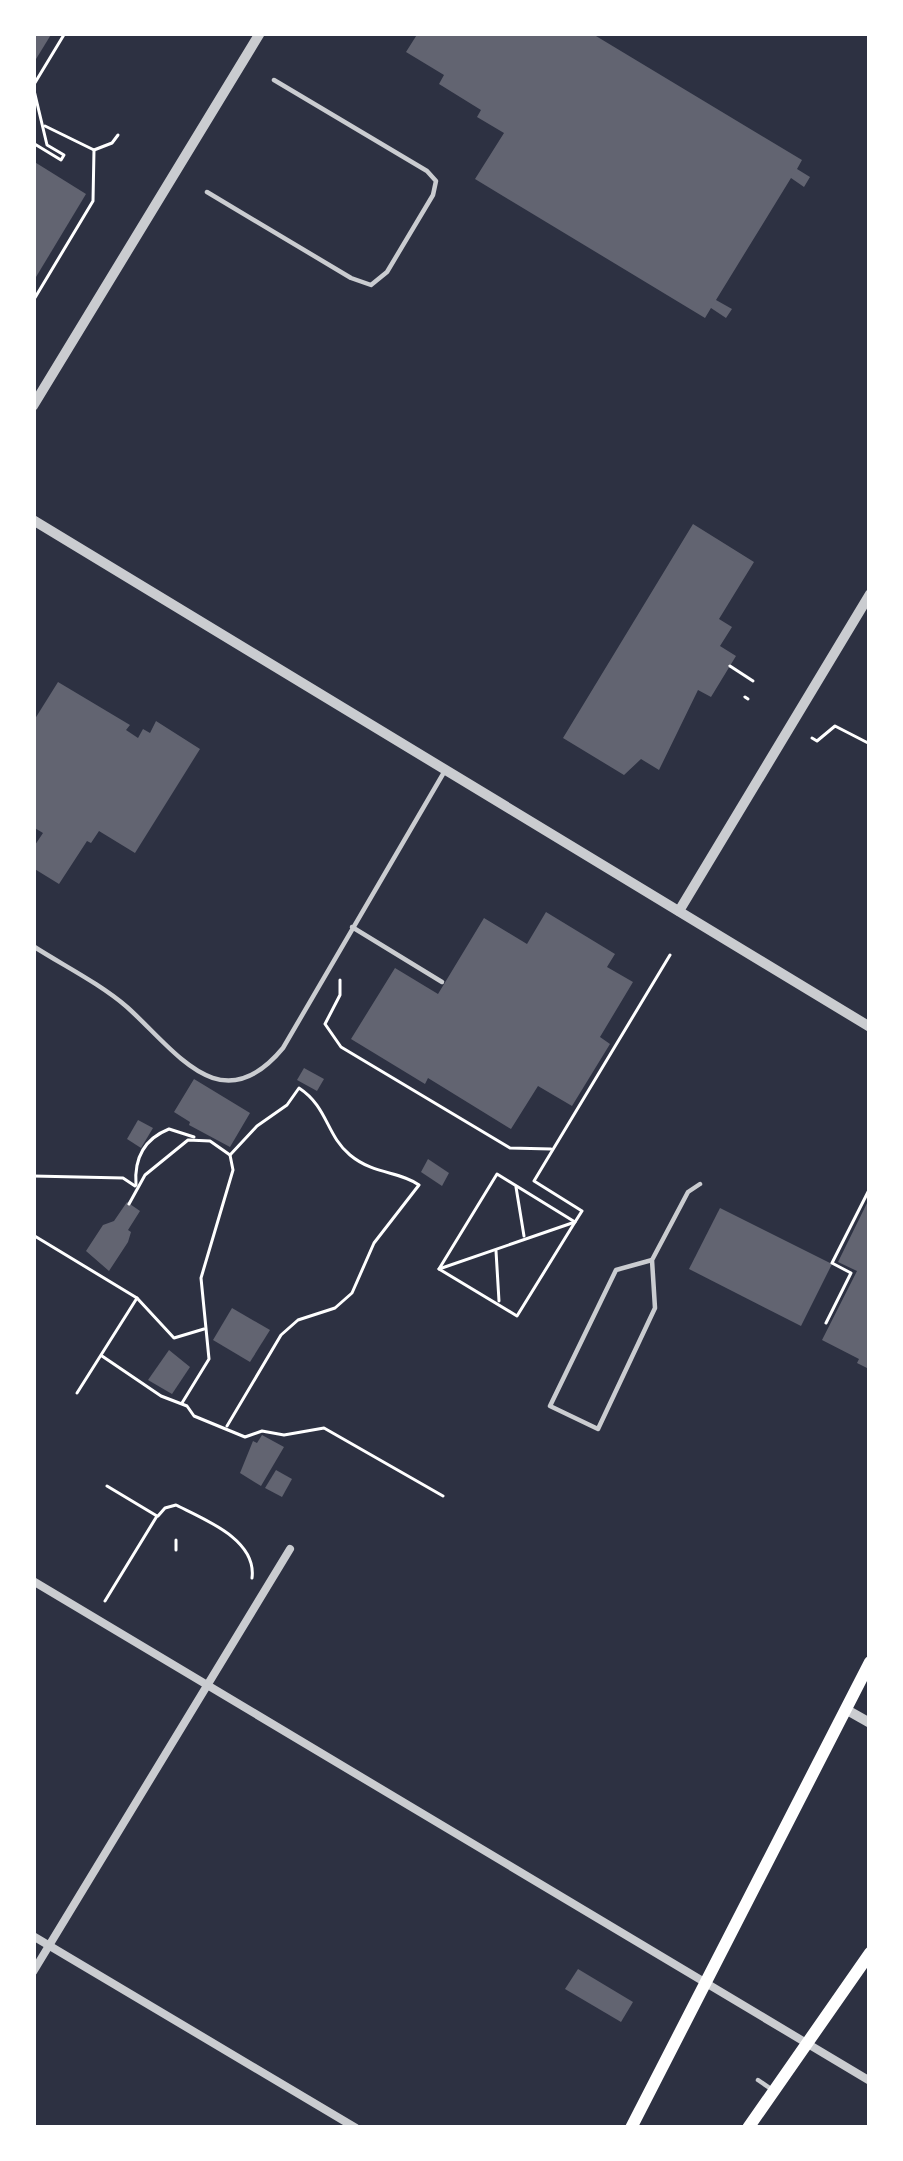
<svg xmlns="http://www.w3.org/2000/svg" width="903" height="2161" font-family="'Archivo Narrow',sans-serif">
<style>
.building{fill:#626471}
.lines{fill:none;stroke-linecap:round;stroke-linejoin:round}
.path{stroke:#fff;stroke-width:3}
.service{stroke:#caccd0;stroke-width:4.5}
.minor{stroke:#caccd0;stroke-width:8}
.tertiary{stroke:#caccd0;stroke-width:10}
.primary{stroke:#fff;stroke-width:12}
</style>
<rect width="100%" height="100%" fill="#2d3142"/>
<g class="building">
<polygon points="33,33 52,33 33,64"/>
<polygon points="418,33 591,33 802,160 797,169 810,177 804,187 791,178 716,300 732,309 726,318 711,308 705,318 475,179 504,133 477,117 481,110 439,84 444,75 406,52"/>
<polygon points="33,161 86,194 33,282"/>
<polygon points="693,524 754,562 719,619 732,627 720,646 736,656 711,697 698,690 659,770 641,759 624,775 563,738"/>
<polygon points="58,682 130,725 126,730 138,738 143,729 150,733 156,721 200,749 135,853 99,831 91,843 87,841 59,884 33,868 33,848 43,833 33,827 33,722"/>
<polygon points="546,912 615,954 607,967 633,982 600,1037 610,1044 572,1106 538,1086 511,1129 428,1078 425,1084 351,1039 395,968 438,994 484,918 527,944"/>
<polygon points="304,1068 324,1079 317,1091 297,1080"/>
<polygon points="194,1079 250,1113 230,1147 189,1125 190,1122 174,1112"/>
<polygon points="138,1120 153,1128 141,1148 127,1139"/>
<polygon points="428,1159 449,1173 442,1186 421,1172"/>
<polygon points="870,1197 870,1362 867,1368 857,1363 859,1359 822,1340 857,1271 838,1262"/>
<polygon points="127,1202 140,1211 128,1230 131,1232 128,1242 109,1271 86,1251 103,1225 114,1221"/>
<polygon points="720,1208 832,1264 801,1326 689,1269"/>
<polygon points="232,1308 270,1330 250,1362 213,1340"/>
<polygon points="169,1350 190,1367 172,1394 148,1380"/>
<polygon points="262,1435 284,1447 261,1486 240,1473 253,1441 257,1443"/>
<polygon points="276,1470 292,1479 282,1497 265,1488"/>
<polygon points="578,1969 633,2002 621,2022 565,1989"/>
</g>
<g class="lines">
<g class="path">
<polyline points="45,126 94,150 112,143 118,135"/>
<polyline points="33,143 61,160 64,155 47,145 33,86 65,33"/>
<polyline points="33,301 93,201 94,150"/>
<polyline points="730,666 753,681"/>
<polyline points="745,697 748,699"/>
<polyline points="812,738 817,741 835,726 870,744"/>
<polyline points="340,980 340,995 325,1024 341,1047 510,1148 551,1149"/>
<polygon points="497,1174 575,1222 517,1316 439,1269"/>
<polyline points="33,1176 123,1178 135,1186"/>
<path d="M136,1185C134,1159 144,1139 169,1129L194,1137"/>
<polyline points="516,1187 524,1236"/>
<polyline points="129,1204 145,1175 188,1140 210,1141 230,1155 233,1170 201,1278 209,1359 182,1403"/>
<polyline points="33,1235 137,1298 174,1338 204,1329"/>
<polyline points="496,1251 499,1301"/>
<polyline points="439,1269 575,1222 582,1211 534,1181 670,955"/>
<polyline points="826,1323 851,1273 832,1263 870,1188"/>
<polyline points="102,1356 161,1396 187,1406 194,1416 245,1437 262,1431 284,1435 324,1428 443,1496"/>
<polyline points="77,1393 137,1298"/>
<path d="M227,1426L281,1335L298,1320L335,1308L352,1293L374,1243L419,1185C400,1171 374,1175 350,1155C326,1135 328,1107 299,1088L287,1105L257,1126L230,1155"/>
<path d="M158,1516L165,1508L176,1505C206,1520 257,1540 252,1578"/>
<polyline points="176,1540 176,1550"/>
<polyline points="105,1601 157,1516 107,1486"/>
</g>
<g class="service">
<polyline points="207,192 351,278 371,285 387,272 433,195 436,181 427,171 274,80"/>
<polyline points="352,927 442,982"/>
<path d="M33,946C64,966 99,983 127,1007C176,1051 221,1123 283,1048L443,774"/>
<polyline points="652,1260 616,1270 550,1406 598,1429 655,1308 652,1260 688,1192 700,1184"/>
<polyline points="758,2080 774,2091"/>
</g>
<g class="minor">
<polyline points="33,1581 870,2081"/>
<polyline points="33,1936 356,2128"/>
<polyline points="33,1972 290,1549"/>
</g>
<g class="tertiary">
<polyline points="33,406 260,33"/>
<polyline points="33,520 870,1027"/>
<polyline points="679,911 870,594"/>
<polyline points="847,1710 870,1723"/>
</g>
<g class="primary">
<polyline points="631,2128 870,1662"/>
<polyline points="748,2128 870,1953"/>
</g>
</g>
<rect width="903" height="2161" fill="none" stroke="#ffffff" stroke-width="72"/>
</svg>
